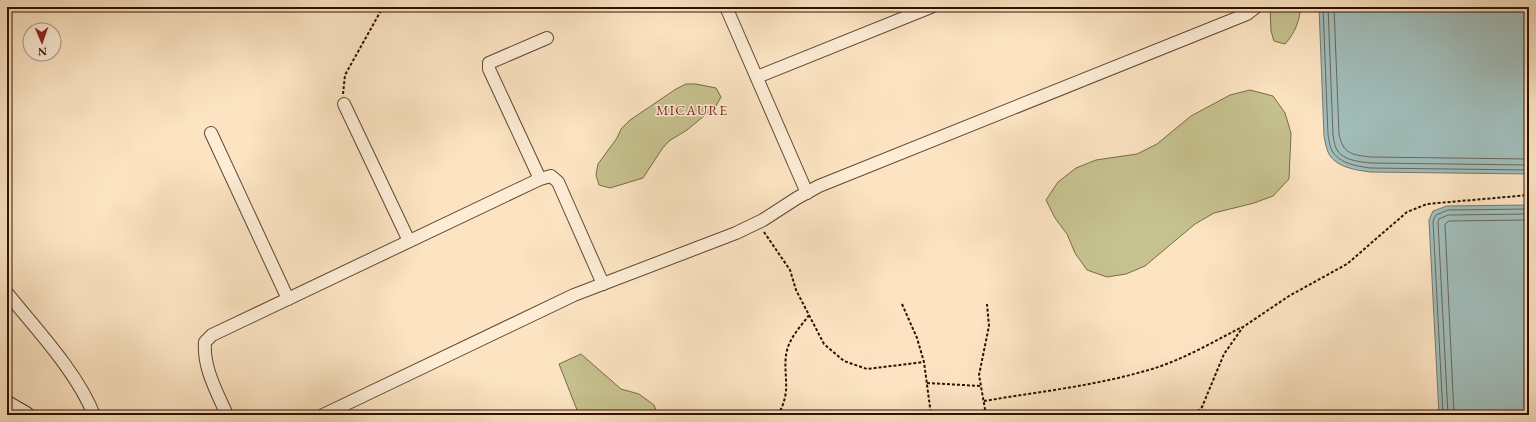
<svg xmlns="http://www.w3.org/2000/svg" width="1536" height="422" font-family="'EB Garamond',serif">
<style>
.green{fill:#c6c28f;stroke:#7b6a48}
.water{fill:#a1bdba;stroke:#747870}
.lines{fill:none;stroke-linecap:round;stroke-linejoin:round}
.shore{stroke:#68675d;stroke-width:1}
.street-casing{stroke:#634630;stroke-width:14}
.secondary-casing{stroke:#301100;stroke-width:18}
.path{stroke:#301100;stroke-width:2;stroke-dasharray:3 2;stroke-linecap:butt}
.street{stroke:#fdedd7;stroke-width:12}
.secondary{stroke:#fdedd7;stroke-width:16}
.labels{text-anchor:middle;stroke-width:3;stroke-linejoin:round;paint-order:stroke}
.neighbourhood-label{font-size:14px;letter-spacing:1px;fill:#7a1f14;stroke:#fdedd7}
</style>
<rect width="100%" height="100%" fill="#fce4c2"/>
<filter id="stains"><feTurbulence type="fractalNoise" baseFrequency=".005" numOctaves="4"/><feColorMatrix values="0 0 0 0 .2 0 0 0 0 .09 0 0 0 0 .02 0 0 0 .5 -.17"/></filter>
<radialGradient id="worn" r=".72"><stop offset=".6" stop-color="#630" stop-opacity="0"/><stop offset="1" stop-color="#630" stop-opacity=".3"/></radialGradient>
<g class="green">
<path d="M1270,7H1301C1299,22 1295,33 1285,44L1274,41L1271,31Z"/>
<polygon points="686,84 696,84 716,88 721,97 716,106 687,130 669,141 662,149 643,178 610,188 599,185 596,175 598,164 617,138 621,129 630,120 676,89"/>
<polygon points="1250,90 1273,96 1285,113 1291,133 1289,179 1273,196 1254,203 1214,213 1195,224 1145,266 1126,274 1107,277 1087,270 1075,253 1067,234 1055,218 1046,200 1058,182 1076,168 1096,160 1137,154 1157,144 1191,116 1230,95"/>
<polygon points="581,354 621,389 639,394 654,405 658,415 579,415 559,364"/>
</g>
<g class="water">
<path d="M1319,7H1529V174L1370,172C1356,170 1334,167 1328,152C1326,147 1325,141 1324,136Z"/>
<polygon points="1529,205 1529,415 1439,415 1429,220 1433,211 1447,206"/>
</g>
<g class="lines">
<g class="shore">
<path d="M1323,7L1328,135C1329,140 1330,147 1332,151C1340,164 1357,166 1370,168L1529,170"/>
<path d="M1328,7L1333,135C1334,139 1334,144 1336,148C1341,160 1359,162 1371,163L1529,165"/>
<path d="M1334,7L1339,134C1343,154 1352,155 1371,157L1529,159"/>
<polyline points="1443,415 1433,221 1436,215 1448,210 1529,209"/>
<polyline points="1448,415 1438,222 1439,219 1448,215 1529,214"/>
<polyline points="1454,415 1445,224 1449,221 1529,220"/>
</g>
<g class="street-casing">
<g id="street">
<polyline points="726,7 807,193"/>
<polyline points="757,77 931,7"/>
<polyline points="344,104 409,241"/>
<polyline points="211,133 288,299"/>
<polyline points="540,179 489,69 489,63 547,38"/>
<path d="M7,293C36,329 77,372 94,415"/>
<polyline points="7,415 8,415"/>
<path d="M227,415C217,392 203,368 205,342L212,335L540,179L551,176L558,182L603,284"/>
<polyline points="323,415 574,295 736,233 763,220 797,198 819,186 1247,14 1256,7"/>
</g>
</g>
<g class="secondary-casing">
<polyline id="secondary" points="7,404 26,415"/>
</g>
<g class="path">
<polyline points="343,94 345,75 383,7"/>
<polyline points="764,232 790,270 796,290 824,344 844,361 867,369 924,362"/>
<polyline points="902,304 917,338 924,362 931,415"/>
<polyline points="927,383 981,386"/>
<path d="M984,401C1037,392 1093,386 1145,371C1179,362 1211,343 1242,327"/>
<path d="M778,415C782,408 785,400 786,391C787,377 783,361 788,347C792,335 802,325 809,315"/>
<polyline points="986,415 979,375 989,326 987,304"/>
<polyline points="1194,415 1202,407 1224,354 1243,327 1289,296 1347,264 1407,212 1427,204 1529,195"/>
</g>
<use href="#street" class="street"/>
<use href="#secondary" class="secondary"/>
</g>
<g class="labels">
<g class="neighbourhood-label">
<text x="692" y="115">MICAURE</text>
</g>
</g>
<rect width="1536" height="422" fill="none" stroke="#fce4c2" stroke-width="24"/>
<rect x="8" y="8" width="1520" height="406" fill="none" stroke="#301100" stroke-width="2"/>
<rect x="12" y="12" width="1512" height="398" fill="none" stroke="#301100"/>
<g transform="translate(42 42) rotate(178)"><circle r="19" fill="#fdedd7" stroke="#ab9581"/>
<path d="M0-3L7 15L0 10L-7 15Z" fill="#8f2418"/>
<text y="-6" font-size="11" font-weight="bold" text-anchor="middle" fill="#301100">N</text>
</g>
<rect width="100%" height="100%" filter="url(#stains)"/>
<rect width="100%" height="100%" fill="url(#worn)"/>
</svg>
